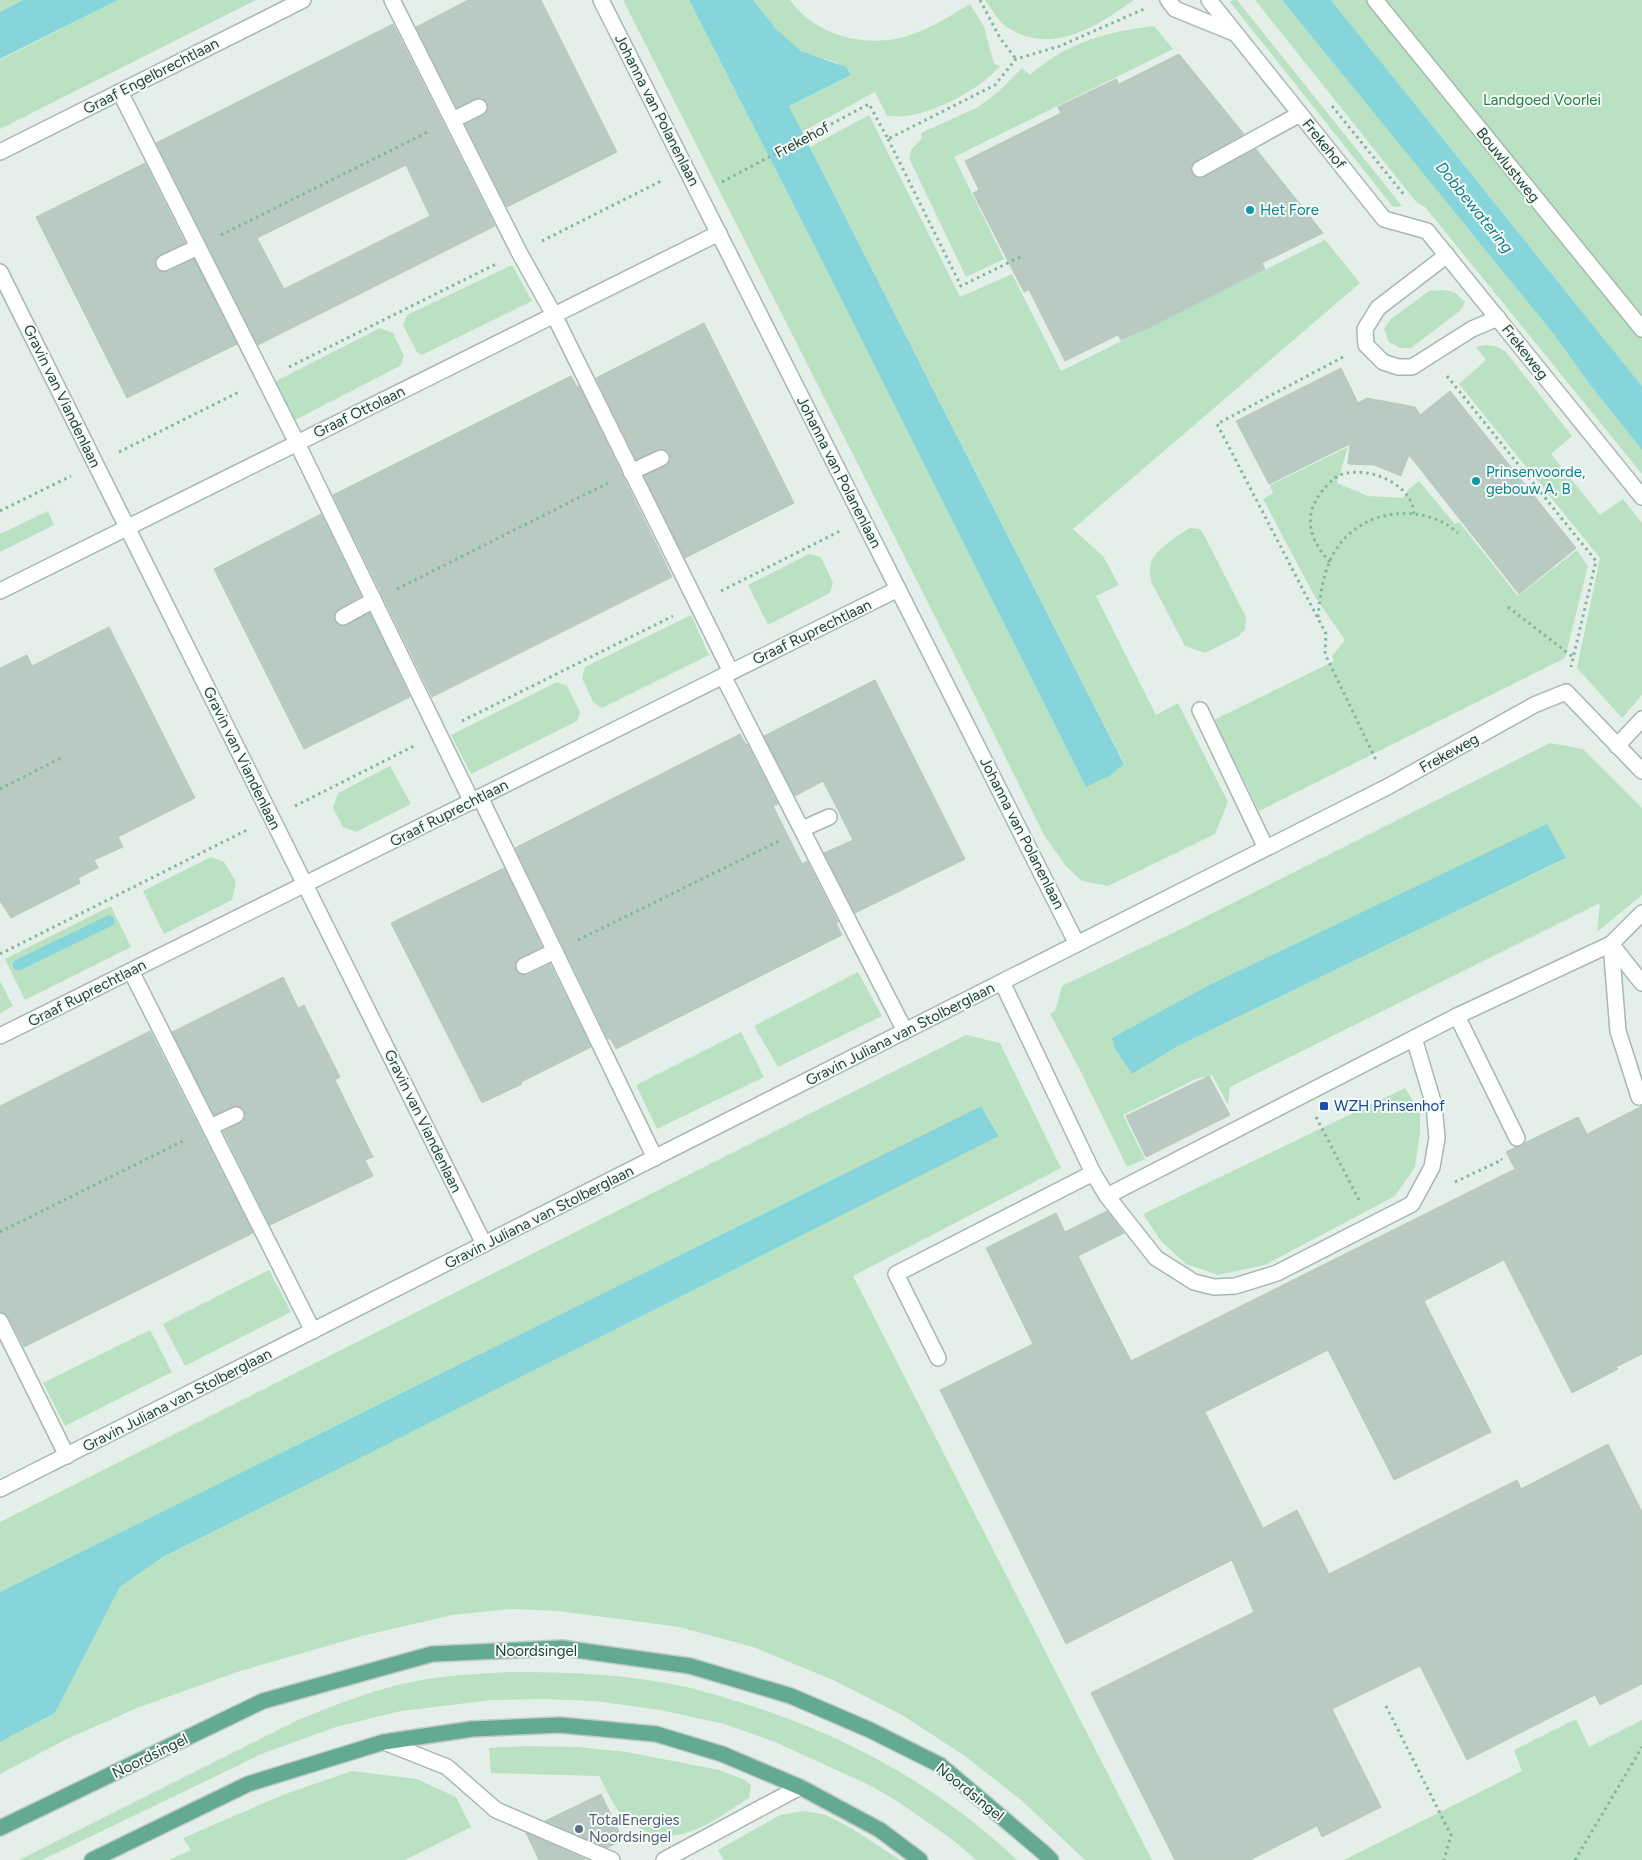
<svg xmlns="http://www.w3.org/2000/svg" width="1642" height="1860" font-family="Figtree,sans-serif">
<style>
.green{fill:#bae2c2;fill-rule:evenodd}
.water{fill:#86d5da}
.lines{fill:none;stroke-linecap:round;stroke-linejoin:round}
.stream{stroke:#86d5da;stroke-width:11}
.building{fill:#b9cac2;stroke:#b5cabf;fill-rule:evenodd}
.minor-casing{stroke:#a6b8b0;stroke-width:18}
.major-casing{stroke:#c1cac7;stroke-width:18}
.path{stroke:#81b6a1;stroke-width:3;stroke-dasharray:2.5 4;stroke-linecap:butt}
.minor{stroke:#fff;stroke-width:15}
.major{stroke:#63aa91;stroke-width:15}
.culture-dot{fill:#0f9aa8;stroke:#f5fbf7;stroke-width:2}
.transit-dot{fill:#1a4fb4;stroke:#f5fbf7;stroke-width:2}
.service-dot{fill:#5c6f8a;stroke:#f5fbf7;stroke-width:2}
.labels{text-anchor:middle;stroke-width:4;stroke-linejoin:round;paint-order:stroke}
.street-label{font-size:15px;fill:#214337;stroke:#f5fbf7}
.park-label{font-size:15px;fill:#258040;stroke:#f5fbf7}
.culture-label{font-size:15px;fill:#0d838f;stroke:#f5fbf7;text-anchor:start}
.transit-label{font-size:15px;fill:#164399;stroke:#f5fbf7;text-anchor:start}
.service-label{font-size:15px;fill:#4e5e75;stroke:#f5fbf7;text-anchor:start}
.water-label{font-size:16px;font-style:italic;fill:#127e87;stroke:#f5fbf7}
</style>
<rect width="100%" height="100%" fill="#e4efe9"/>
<g class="green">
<polygon points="0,0 23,0 0,12"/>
<polygon points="118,0 256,0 0,129 0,60"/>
<polygon points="623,0 689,0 812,241 1086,787 1124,763 810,147 869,115 960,297 1012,274 1061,371 1325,240 1360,283 1073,529 1103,556 1119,585 1096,596 1156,715 1178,703 1228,802 1215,834 1108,886 1082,881 1065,865 1044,835 964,674"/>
<path d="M753,0H790C814,34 861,47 900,38C925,32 948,17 970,4L984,27L994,64L1000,66C981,89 936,112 906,116C900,117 893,116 887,116L875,92L802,132L789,106L851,75C841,59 818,59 802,51C790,45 758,12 753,0Z"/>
<path d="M985,0H1134C1096,27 1049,58 1004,25C997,19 991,8 985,0Z"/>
<polygon points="1233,0 1237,0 1402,206 1393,207 1230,2"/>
<polygon points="1255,0 1282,0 1552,332 1591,386 1642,450 1642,474 1425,207 1417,203"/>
<polygon points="1331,0 1642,0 1642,386"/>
<path d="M1154,26L1173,49L954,157L1004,259L966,277L909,158L911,150L922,138L921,133L978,107L998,92L1022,68L1030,75C1067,42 1106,32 1154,26Z"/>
<polygon points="512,265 532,301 422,355 417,352 403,325 407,315"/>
<polygon points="1443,290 1454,292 1465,302 1461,310 1411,348 1400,348 1389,342 1384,329 1391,319 1429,291"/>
<polygon points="380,328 393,333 404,356 400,366 293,421 274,382"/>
<polygon points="1485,345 1495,346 1505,351 1572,436 1551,454 1600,515 1623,499 1642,523 1642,695 1622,718 1577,668 1600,558 1459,384 1486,360 1476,347"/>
<polygon points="1348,447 1337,483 1368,496 1403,498 1409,489 1419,481 1455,524 1459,522 1518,596 1577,550 1588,566 1565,658 1259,811 1214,720 1334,661 1332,656 1345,640 1315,597 1263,499 1273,493 1270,485"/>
<polygon points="48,511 54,525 0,552 0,534"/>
<path d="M1190,528L1200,529L1204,535L1246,617L1245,629L1239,636L1205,653L1185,646L1152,583C1150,576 1149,570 1151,563C1154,551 1179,534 1190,528Z"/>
<polygon points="809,554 821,557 833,583 830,593 768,625 748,585"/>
<polygon points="691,615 709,655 602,708 593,702 582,678 585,667"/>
<polygon points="557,682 567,686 580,712 577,721 471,774 451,735"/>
<path d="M1550,743L1583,749L1642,808V895L1597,932L1600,903L1230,1087L1228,1105L1212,1075L1196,1079L1123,1115L1145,1159L1127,1167L1079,1068L1050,1014L1055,1011L1062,986L1181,929ZM1547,825L1565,859L1178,1046L1132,1074L1115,1049L1113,1038L1209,985Z"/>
<polygon points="390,766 411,804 356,832 343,827 333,808 338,793"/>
<polygon points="211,857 224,862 236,882 232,900 164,934 143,891"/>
<polygon points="111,906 131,947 25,1000 5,959"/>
<polygon points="858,972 882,1016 778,1067 754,1026"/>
<polygon points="0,981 13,1006 0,1013"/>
<polygon points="741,1032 764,1077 657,1129 636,1085"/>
<polygon points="966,1035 1000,1043 1061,1168 853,1276 1152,1860 1085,1860 1021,1800 965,1756 902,1715 833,1680 753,1647 679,1627 559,1611 511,1609 452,1615 362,1636 237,1672 137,1708 67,1739 0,1774 0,1742 55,1713 120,1587 163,1557 999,1135 981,1106 0,1592 0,1522"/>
<polygon points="1405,1088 1420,1111 1420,1132 1415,1167 1395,1196 1265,1265 1218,1275 1186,1264 1161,1241 1143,1214"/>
<polygon points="269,1270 291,1312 185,1366 163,1324"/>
<polygon points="150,1330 172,1372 65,1426 43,1383"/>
<path d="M509,1672C567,1672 626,1674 682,1686C697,1689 712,1694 726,1698C834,1729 935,1782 1017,1860H976L953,1840L897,1801L867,1784L775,1742L724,1724L660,1710L595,1701L543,1699L492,1700L401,1711L336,1727L264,1753L42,1860H19L298,1720C335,1705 372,1690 411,1682C443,1675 477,1674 509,1672Z"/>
<polygon points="1576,1719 1589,1747 1642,1720 1642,1860 1344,1860 1522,1771 1514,1750"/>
<path d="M523,1746L578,1747L627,1752L719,1770L745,1780L751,1785L749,1798C716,1818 681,1850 641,1829C634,1825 625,1820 620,1813C611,1802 606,1788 599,1776L491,1773L489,1748Z"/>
<polygon points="352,1771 417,1779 456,1797 471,1827 405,1860 169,1860 191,1850 183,1838 285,1794"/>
<polygon points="804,1811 826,1815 851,1828 900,1860 724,1860 718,1850 780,1815"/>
</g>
<g class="water">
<polygon points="23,0 118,0 0,59 0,12"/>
<polygon points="689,0 753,0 776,29 801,51 846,67 851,75 789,106 1124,764 1111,775 1086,787 812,241"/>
<polygon points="1282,0 1331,0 1642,386 1642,450 1591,386 1552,332"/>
<polygon points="1547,824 1566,858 1178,1046 1132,1074 1115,1049 1112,1038 1209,985"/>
<polygon points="981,1106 999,1136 163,1557 120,1587 55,1713 0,1742 0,1592"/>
</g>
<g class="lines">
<polyline class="stream" points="18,965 109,921"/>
</g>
<g class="building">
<polygon points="468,0 541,0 617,152 507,207 465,124 486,113 488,107 487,102 479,98 457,108 416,27"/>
<path d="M393,24L495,226L258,345L156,143ZM406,165L430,216L284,289L257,238Z"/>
<polygon points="1179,54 1244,134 1195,161 1191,168 1192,174 1199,178 1205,177 1256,149 1323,233 1262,263 1265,269 1152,326 1121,340 1118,335 1065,361 1029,290 1024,292 987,220 973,193 979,190 965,161 1061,113 1058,107 1116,79 1119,84"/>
<polygon points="145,163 185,243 160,255 155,262 156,267 159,271 168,272 194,259 237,344 127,398 36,217"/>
<polygon points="704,323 794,503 685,558 644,476 668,464 670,459 669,454 661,449 636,459 596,378"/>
<polygon points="1341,368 1358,403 1367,398 1415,407 1420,415 1450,391 1576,548 1519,594 1409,455 1401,476 1374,465 1348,464 1350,444 1269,484 1236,421"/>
<polygon points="571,376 577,387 579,386 672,577 432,697 333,495"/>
<polygon points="321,514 361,596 338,609 335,613 335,621 338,625 343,626 370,613 410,697 304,749 214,569"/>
<polygon points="109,627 195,798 118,837 123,847 94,860 98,868 78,878 80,883 11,918 0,901 0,668 27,655 32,666"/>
<polygon points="875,680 965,859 855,913 824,853 853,840 838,810 823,781 795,796 764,736"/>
<polygon points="740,734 746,745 747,744 778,804 773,806 802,864 807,861 838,922 836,923 842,935 616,1049 610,1038 608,1039 515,848"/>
<polygon points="504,868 542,947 517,960 515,966 516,970 523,975 528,975 550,964 591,1047 521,1082 522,1084 482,1103 391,923"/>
<polygon points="283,977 298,1008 304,1005 340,1077 335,1080 373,1157 365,1160 373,1176 270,1225 223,1131 243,1121 245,1116 244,1111 236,1106 214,1115 172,1032"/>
<polygon points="150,1031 253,1233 24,1347 8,1316 0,1312 0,1106"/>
<polygon points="1209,1076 1230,1115 1146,1157 1126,1116"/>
<polygon points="1642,1106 1642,1354 1616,1367 1618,1369 1572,1393 1504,1260 1424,1301 1491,1432 1394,1480 1328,1350 1205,1412 1263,1528 1297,1510 1329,1574 1517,1480 1521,1489 1608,1444 1642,1512 1642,1684 1600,1705 1595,1695 1467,1760 1420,1666 1332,1709 1381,1807 1322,1837 1317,1826 1250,1860 1175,1860 1091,1693 1254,1612 1232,1560 1066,1644 940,1390 1033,1344 986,1248 1056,1213 1065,1232 1107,1211 1124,1233 1078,1256 1131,1361 1515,1169 1506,1152 1578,1117 1587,1134"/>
<polygon points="601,1794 623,1840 607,1848 545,1821"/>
<polygon points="526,1833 585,1859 582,1860 539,1860"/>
</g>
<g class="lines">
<g class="minor-casing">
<g id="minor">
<polyline points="392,0 519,252 554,315 731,672"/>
<polyline points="601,0 1077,944"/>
<polyline points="1168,0 1175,9 1234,33"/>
<polyline points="1209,0 1384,219 1427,231 1642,497"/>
<polyline points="1375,0 1642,329"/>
<polyline points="120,92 297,443 472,802"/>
<polyline points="453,120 479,107"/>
<polyline points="0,152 303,0"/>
<polyline points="1200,169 1300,114"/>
<polyline points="1447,255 1378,308 1365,329 1366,345 1383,362 1398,367 1412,367 1472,329 1498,318"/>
<polyline points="164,263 198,247"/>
<polyline points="0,272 484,1244"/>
<polyline points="631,472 661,458"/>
<polyline points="0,591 719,233"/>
<polyline points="343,617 374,600"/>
<polyline points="723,676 905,1031"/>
<polyline points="1200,710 1266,848"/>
<polyline points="1617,746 1642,719"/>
<polyline points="480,797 655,1158"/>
<polyline points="802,829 829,817"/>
<polyline points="1611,944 1618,1031 1639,1097"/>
<polyline points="1611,944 1642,983"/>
<polyline points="524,966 555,951"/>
<polyline points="131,971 313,1331"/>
<polyline points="1002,982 1093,1173 1107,1196 1156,1258 1194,1282 1214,1287 1235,1286 1277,1273 1412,1204 1432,1167 1437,1138 1434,1105 1414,1038"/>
<polyline points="1457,1016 1517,1138"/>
<polyline points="0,1036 898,589"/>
<polyline points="210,1127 236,1115"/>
<polyline points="1107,1196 1457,1016 1611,944 1642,913"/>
<polyline points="0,1321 67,1456"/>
<polyline points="938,1358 896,1274 1093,1173"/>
<polyline points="0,1489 1389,786 1534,705 1566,692 1642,771"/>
<polyline points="384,1742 447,1767 496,1810 612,1860"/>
<polyline points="664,1860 800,1787"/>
</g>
</g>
<g class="major-casing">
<g id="major">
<polyline points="0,1828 263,1701 432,1654 562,1648 690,1666 791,1696 870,1730 940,1765 1044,1853 1051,1860"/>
<polyline points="92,1860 248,1784 384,1742 472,1729 560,1725 656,1734 722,1754 800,1787 880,1830 920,1860"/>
</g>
</g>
<g class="path">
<polyline points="980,0 1000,38 1016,59"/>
<polyline points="1332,106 1405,196"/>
<polyline points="888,139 961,286 1020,257"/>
<polyline points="722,182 869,104 888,139 995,85 1016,59 1060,46 1144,9"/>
<polyline points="221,235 428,132"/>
<polyline points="542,241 661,181"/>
<polyline points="1343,357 1217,424 1326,634 1325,654 1377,762"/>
<polyline points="289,367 496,264"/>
<polyline points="1447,376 1596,561 1571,667"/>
<polyline points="119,452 241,391"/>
<polyline points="0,511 71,476"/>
<path d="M1330,562C1309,539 1302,516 1323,490C1327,485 1333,478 1340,475C1363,466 1402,479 1412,504C1413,507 1414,512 1414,515"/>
<polyline points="397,589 608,483"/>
<polyline points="721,591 840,531"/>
<polyline points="1508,607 1573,657"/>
<path d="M1318,617C1320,595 1323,571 1335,551C1357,515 1404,504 1442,522C1448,524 1453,529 1458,533"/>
<polyline points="462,721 673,616"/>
<polyline points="0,789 61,758"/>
<polyline points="295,806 414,746"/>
<polyline points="578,940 779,841"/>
<polyline points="0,954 249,829"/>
<polyline points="1316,1117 1359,1200"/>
<polyline points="1455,1182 1502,1160 1501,1159"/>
<polyline points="0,1232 185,1140"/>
<polyline points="1386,1706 1451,1835 1444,1860"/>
<polyline points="1575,1860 1642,1747"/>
</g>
<use href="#minor" class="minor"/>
<use href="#major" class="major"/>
</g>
<g class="culture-dot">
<circle cx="1250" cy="210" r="5"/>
<circle cx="1476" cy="481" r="5"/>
</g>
<rect class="transit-dot" x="1319" y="1101" width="10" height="10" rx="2.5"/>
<circle class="service-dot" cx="579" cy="1829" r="5"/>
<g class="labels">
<g class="street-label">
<text transform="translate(151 76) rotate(-27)" y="5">Graaf Engelbrechtlaan</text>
<text transform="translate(657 110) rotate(63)" y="5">Johanna van Polanenlaan</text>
<text transform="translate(802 140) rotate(-28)" y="5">Frekehof</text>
<text transform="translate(1324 144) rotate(51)" y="5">Frekehof</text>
<text transform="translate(1508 165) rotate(51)" y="5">Bouwlustweg</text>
<text transform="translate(1525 352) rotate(52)" y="5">Frekeweg</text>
<text transform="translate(62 396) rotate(64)" y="5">Gravin van Viandenlaan</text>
<text transform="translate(359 412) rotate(-26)" y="5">Graaf Ottolaan</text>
<text transform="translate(839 472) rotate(63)" y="5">Johanna van Polanenlaan</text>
<text transform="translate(812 632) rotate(-26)" y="5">Graaf Ruprechtlaan</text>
<text transform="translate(1449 753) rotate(-29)" y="5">Frekeweg</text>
<text transform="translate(242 758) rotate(64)" y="5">Gravin van Viandenlaan</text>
<text transform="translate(449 813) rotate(-27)" y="5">Graaf Ruprechtlaan</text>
<text transform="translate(1022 833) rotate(63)" y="5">Johanna van Polanenlaan</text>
<text transform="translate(87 993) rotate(-27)" y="5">Graaf Ruprechtlaan</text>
<text transform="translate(900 1034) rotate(-27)" y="5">Gravin Juliana van Stolberglaan</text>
<text transform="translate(423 1121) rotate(64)" y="5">Gravin van Viandenlaan</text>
<text transform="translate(539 1217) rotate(-27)" y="5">Gravin Juliana van Stolberglaan</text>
<text transform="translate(177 1400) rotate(-27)" y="5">Gravin Juliana van Stolberglaan</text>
<text x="536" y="1656">Noordsingel</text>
<text transform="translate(150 1756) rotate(-26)" y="5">Noordsingel</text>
<text transform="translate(970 1792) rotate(39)" y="5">Noordsingel</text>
</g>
<g class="park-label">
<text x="1542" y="105">Landgoed Voorlei</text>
</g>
<g class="culture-label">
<text x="1260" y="215">Het Fore</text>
<text x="1486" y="477">Prinsenvoorde,<tspan x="1486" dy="17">gebouw A, B</tspan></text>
</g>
<g class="transit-label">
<text x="1334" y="1111">WZH Prinsenhof</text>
</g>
<g class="service-label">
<text x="589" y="1825">TotalEnergies<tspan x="589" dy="17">Noordsingel</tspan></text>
</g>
<g class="water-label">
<text transform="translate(1475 207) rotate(51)" y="6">Dobbewatering</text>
</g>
</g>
</svg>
